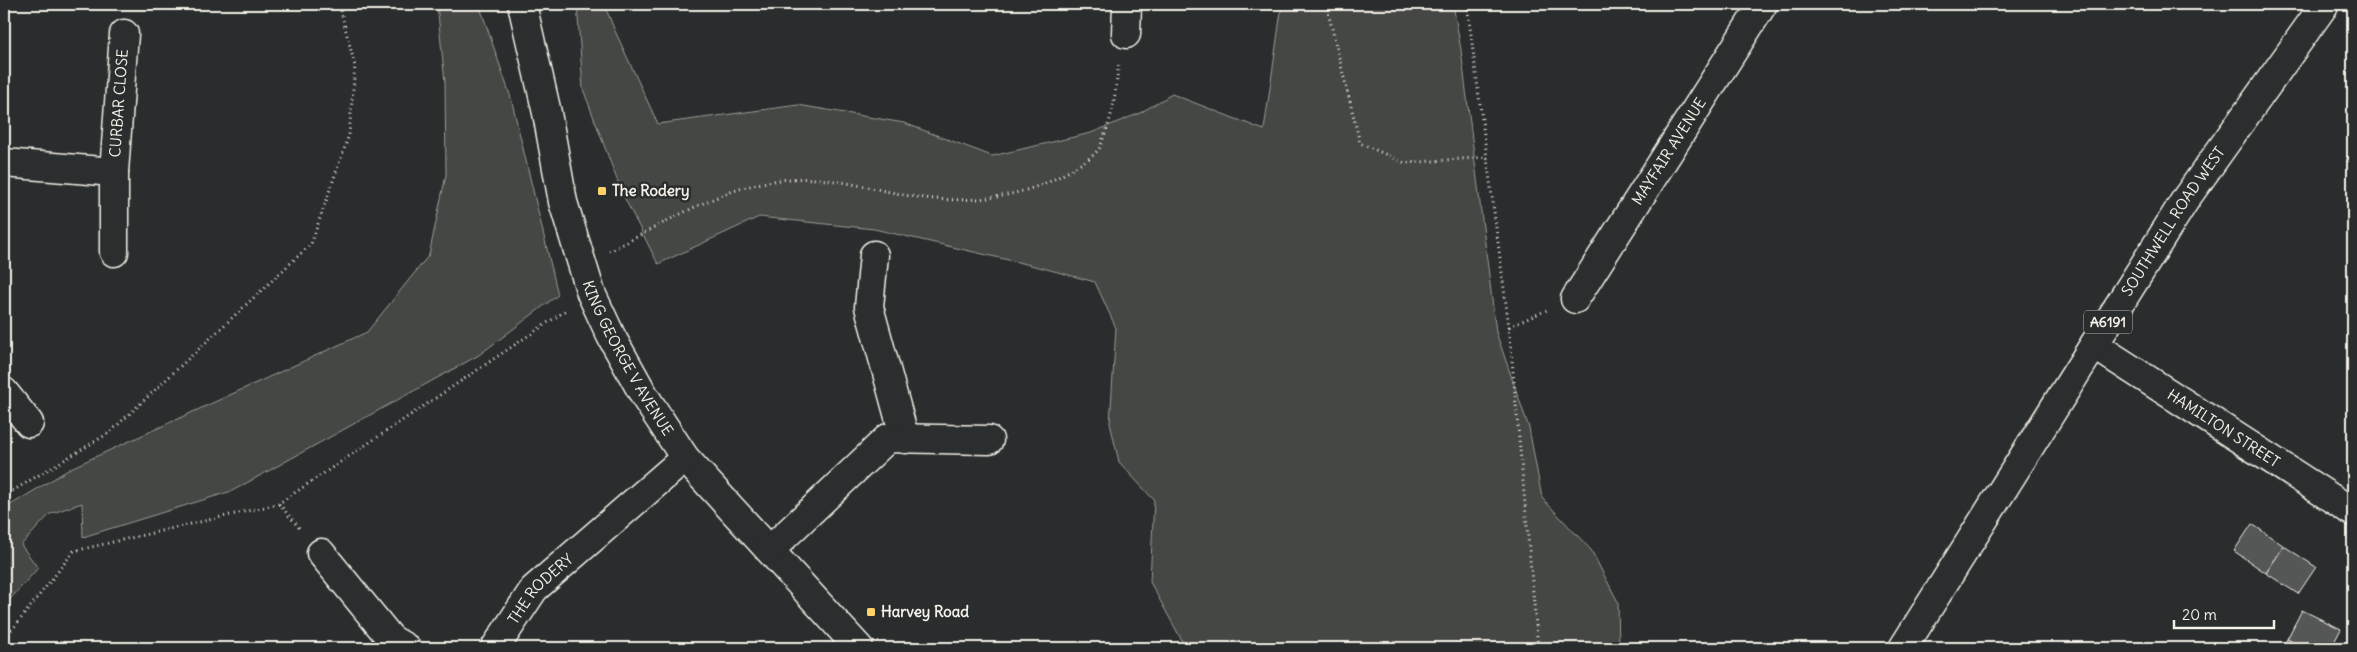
<svg xmlns="http://www.w3.org/2000/svg" width="2357" height="652" font-family="Delius,sans-serif">
<style>
.green{fill:#444645;stroke:#9c9c96}
.building{fill:#555756;stroke:#f4f1e8}
.lines{fill:none;stroke-linecap:round;stroke-linejoin:round}
.minor-casing{stroke:#f4f1e8;stroke-width:31}
.major-casing{stroke:#f4f1e8;stroke-width:31}
.path{stroke:#f4f1e8;stroke-width:3;stroke-dasharray:1 4;stroke-linecap:butt}
.minor{stroke:#2a2d2e;stroke-width:28}
.major{stroke:#2a2d2e;stroke-width:28}
.poi-dot{fill:#ffd166;stroke:#2a2d2e;stroke-width:2}
.labels{text-anchor:middle;stroke-width:5;stroke-linejoin:round;paint-order:stroke}
.shield{fill:#2a2d2e;stroke:#b7b6b0;stroke-width:1}
.shield-label{font-size:14px;font-weight:bold;fill:#f4f1e8}
.street-label{font-size:15px;fill:#f4f1e8;stroke:#2a2d2e}
.poi-label{font-size:15px;font-weight:bold;fill:#f4f1e8;stroke:#2a2d2e;text-anchor:start}
</style>
<rect width="100%" height="100%" fill="#2a2d2e"/>
<filter id="ink" filterUnits="userSpaceOnUse"><feTurbulence type="fractalNoise" baseFrequency=".02" numOctaves="2"/><feDisplacementMap in="SourceGraphic" scale="10" xChannelSelector="R" yChannelSelector="G"/><feConvolveMatrix kernelMatrix="1 2 1 2 8 2 1 2 1" color-interpolation-filters="sRGB"/></filter>
<g filter="url(#ink)">
<g class="green">
<polygon points="437,4 479,4 511,98 558,295 479,355 232,491 83,537 82,503 50,514 21,545 38,568 4,606 4,509 73,467 367,332 429,255 446,175 445,82"/>
<polygon points="577,4 604,4 615,31 658,124 798,105 904,123 992,156 1091,133 1140,113 1172,94 1264,130 1282,4 1453,4 1461,50 1496,332 1529,428 1542,498 1591,550 1618,602 1619,648 1186,648 1150,582 1154,500 1119,462 1110,423 1116,328 1095,282 1039,267 874,229 759,217 658,264 622,193 583,89"/>
</g>
<g class="building">
<polygon points="2252,524 2284,546 2266,573 2234,551"/>
<polygon points="2284,546 2316,567 2298,594 2266,573"/>
<polygon points="2302,610 2341,629 2331,648 2304,648 2287,639"/>
<polygon points="2287,639 2304,648 2282,648"/>
</g>
<g class="lines">
<g class="minor-casing">
<g id="minor">
<path id="s1" d="M522,4L547,113L563,202L591,293L611,336L645,397L685,458L859,648"/>
<polyline points="1126,34 1127,4"/>
<polyline points="4,163 114,172"/>
<path id="s2" d="M114,252V172L124,34"/>
<polyline points="874,255 869,307 905,439"/>
<path id="s3" d="M1575,299L1763,4"/>
<path id="s4" d="M2094,345L2353,512"/>
<polyline points="4,392 29,423"/>
<polyline points="770,550 888,438 989,440"/>
<polyline points="321,553 391,639 406,648"/>
<path id="s5" d="M495,648L534,589L685,458"/>
</g>
</g>
<g class="major-casing">
<g id="major">
<path id="s6" d="M1903,648L2187,197L2325,4"/>
</g>
</g>
<g class="path">
<polyline points="1326,4 1360,143 1405,163 1488,157"/>
<polyline points="1467,4 1509,327 1538,648"/>
<path d="M609,251C667,223 725,183 791,179C831,176 871,189 910,196C966,205 1026,199 1074,168C1082,163 1092,158 1098,150C1101,147 1102,141 1104,136C1115,109 1115,91 1119,63"/>
<polyline points="1509,327 1547,310"/>
<polyline points="4,496 109,433 311,244 349,135 355,66 339,4"/>
<polyline points="279,504 301,530"/>
<polyline points="4,637 16,625 74,551 278,504 565,311"/>
</g>
<use href="#minor" class="minor"/>
<use href="#major" class="major"/>
</g>
</g>
<g class="poi-dot">
<rect x="597" y="186" width="10" height="10" rx="2.5"/>
<rect x="866" y="607" width="10" height="10" rx="2.5"/>
</g>
<g class="labels">
<rect class="shield" x="2084" y="310.5" width="48" height="23" rx="4"/>
<g class="shield-label">
<text x="2108" y="327">A6191</text>
</g>
<g class="street-label">
<text dy="5" stroke="none"><textPath href="#s2" startOffset="149">CURBAR CLOSE</textPath></text>
<text dy="5" stroke="none"><textPath href="#s3" startOffset="175">MAYFAIR AVENUE</textPath></text>
<text dy="5" stroke="none"><textPath href="#s6" startOffset="505">SOUTHWELL ROAD WEST</textPath></text>
<text dy="5" stroke="none"><textPath href="#s1" startOffset="372">KING GEORGE V AVENUE</textPath></text>
<text dy="5" stroke="none"><textPath href="#s4" startOffset="154">HAMILTON STREET</textPath></text>
<text dy="5" stroke="none"><textPath href="#s5" startOffset="75">THE RODERY</textPath></text>
</g>
<g class="poi-label">
<text x="612" y="196">The Rodery</text>
<text x="881" y="617">Harvey Road</text>
</g>
</g>
<rect width="2357" height="652" fill="none" stroke="#2a2d2e" stroke-width="20"/>
<rect x="10" y="10" width="2337" height="632" fill="none" stroke="#f4f1e8" stroke-width="2" filter="url(#ink)"/>
<path d="M2174 620v8h100v-8" fill="none" stroke="#f4f1e8" stroke-width="2.5"/>
<text x="2182" y="620" font-size="15" fill="#f4f1e8" stroke="#2a2d2e" stroke-width="4" paint-order="stroke">20 m</text>
</svg>
